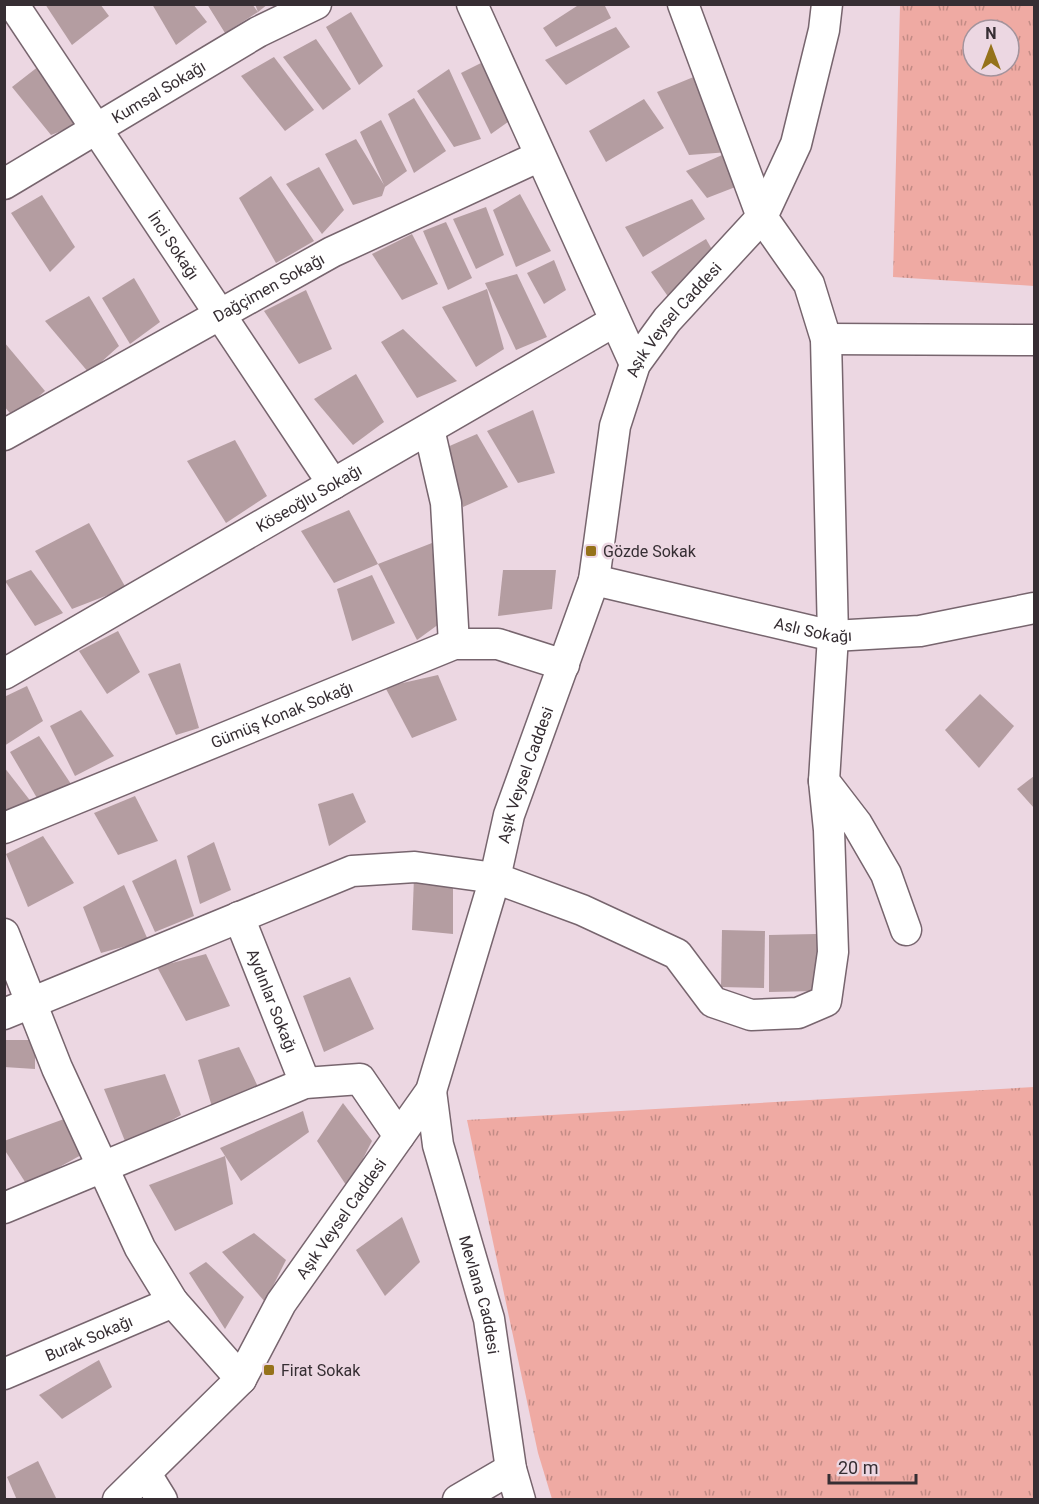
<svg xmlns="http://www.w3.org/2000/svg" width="1039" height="1504" font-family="Roboto,sans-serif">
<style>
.grass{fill:url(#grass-tufts);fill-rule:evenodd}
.building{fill:#b49da1}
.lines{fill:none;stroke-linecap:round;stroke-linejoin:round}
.minor-casing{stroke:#77656e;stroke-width:33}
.minor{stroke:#fff;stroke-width:30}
.poi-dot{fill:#95721a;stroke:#ecd7e2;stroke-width:2}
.labels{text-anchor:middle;stroke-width:5;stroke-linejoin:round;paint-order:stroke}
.street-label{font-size:16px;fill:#362e33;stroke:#ecd7e2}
.poi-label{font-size:16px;fill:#362e33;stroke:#ecd7e2;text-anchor:start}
</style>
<defs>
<pattern id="grass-tufts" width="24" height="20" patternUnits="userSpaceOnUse" patternTransform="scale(1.5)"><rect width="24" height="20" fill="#efaaa3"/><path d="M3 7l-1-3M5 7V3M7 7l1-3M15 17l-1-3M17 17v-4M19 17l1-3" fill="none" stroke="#c28b85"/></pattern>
</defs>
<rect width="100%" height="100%" fill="#ecd7e2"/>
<g class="grass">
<path d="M900,5H1034V286L893,277ZM973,30H1009V66H973Z"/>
<polygon points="1034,1087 1034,1499 552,1499 538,1453 467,1120"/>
</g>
<g class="building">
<polygon points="45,4 100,4 109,16 72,45"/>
<polygon points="152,4 193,4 207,22 176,45"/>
<polygon points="207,4 252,4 258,12 255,4 268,4 258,12 225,33"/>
<polygon points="580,4 604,4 611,18 556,47 543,28"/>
<polygon points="351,12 383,66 359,85 326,27"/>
<polygon points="616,27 630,47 566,85 545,60"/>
<polygon points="316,39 351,89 323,110 283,57"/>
<polygon points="274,57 314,110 285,131 241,76"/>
<polygon points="487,60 515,117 491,134 461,73"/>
<polygon points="39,66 79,124 51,135 12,87"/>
<polygon points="449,69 481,139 454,147 417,91"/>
<polygon points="696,76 729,152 689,155 657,92"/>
<polygon points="414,98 446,151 414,173 388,114"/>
<polygon points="644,99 664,128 606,162 589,131"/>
<polygon points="381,120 407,171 385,187 382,196 353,205 325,154 356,139 384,185 360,132"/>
<polygon points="729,152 738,186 707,198 686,171"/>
<polygon points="319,167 344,210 322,234 286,184"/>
<polygon points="271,176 314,241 276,263 239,198"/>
<polygon points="520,194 551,251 516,267 493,210"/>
<polygon points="42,195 75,247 50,272 11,213"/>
<polygon points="692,199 705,219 643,257 625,227"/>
<polygon points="486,207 504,255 476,269 453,219"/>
<polygon points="446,222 472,278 448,290 423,231"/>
<polygon points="412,234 438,284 402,300 372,254"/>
<polygon points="706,239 714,253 669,298 651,272"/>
<polygon points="554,260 566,290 544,304 527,273"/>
<polygon points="517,274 547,337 516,350 485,283"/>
<polygon points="134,278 160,322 130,344 102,298"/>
<polygon points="487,289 504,349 476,367 442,307"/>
<polygon points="306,290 332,349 299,364 264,311"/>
<polygon points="89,296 119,346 89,373 45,321"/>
<polygon points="403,329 457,381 417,398 381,342"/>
<polygon points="4,342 45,391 14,418 4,406"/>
<polygon points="356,374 384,422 353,445 314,399"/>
<polygon points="533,410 555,473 518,483 487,431"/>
<polygon points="477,434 508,487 463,507 445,448"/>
<polygon points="235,440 267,496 226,523 187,461"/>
<polygon points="349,510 378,564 334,583 301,531"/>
<polygon points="89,523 126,588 72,609 35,551"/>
<polygon points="432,543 439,624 417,640 378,564"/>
<polygon points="31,570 63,613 35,626 5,581"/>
<polygon points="503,570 556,570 552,609 498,616"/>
<polygon points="372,575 395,623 352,641 337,589"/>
<polygon points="118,631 140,672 107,694 79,651"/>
<polygon points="180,663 199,728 176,735 148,674"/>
<polygon points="438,675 457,720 412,738 385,687"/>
<polygon points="27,686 43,721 4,746 4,697"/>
<polygon points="980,694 1014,726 979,768 945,730"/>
<polygon points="81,710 114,756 75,776 50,726"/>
<polygon points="39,736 71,784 37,798 10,752"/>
<polygon points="4,767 32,803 4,815"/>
<polygon points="1034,776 1034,808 1017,789"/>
<polygon points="353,793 366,822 329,846 318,804"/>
<polygon points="135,796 158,841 118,855 94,813"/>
<polygon points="43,836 74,883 28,907 6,854"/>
<polygon points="214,842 231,890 200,904 187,856"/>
<polygon points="176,859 194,916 155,932 132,881"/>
<polygon points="414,877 453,883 453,934 412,930"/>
<polygon points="124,885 148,940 101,953 83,907"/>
<polygon points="722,930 765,931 764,988 721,987"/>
<polygon points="817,934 818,991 769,992 769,935"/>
<polygon points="206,954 230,1006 186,1021 157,967"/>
<polygon points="350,977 374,1029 324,1052 303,996"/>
<polygon points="4,1040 35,1040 35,1069 4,1067"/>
<polygon points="239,1047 260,1091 213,1110 198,1060"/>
<polygon points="165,1074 181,1115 127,1146 104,1089"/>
<polygon points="343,1103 372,1141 348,1188 317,1141"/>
<polygon points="303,1111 309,1132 241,1181 220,1148"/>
<polygon points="64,1119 83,1154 27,1185 4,1149 4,1141"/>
<polygon points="225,1156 233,1204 175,1231 149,1185"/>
<polygon points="402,1217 420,1262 385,1296 356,1250"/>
<polygon points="254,1233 286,1260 265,1302 222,1252"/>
<polygon points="206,1262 244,1297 225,1329 189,1273"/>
<polygon points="99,1360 112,1387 62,1419 39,1395"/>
<polygon points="38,1461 57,1500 17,1500 7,1477"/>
</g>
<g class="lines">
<g class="minor-casing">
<g id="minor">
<path id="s1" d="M13,4L333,484"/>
<polyline points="472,4 635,364"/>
<polyline points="683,4 762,217 809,284 826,339 833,636 824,781 857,824 886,874 906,930"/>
<path id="s2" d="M4,184L258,32L316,4"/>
<polyline points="826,339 1034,340"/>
<polyline points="429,429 446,503 454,644"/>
<path id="s3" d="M4,435L332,252L540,156"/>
<path id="s4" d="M594,580L833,636L920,631L1034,608"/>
<path id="s5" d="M4,674L615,321"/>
<path id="s6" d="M4,828L454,644H498L564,665"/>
<path id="s7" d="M239,917L305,1083"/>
<polyline points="4,934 57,1068 140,1248 173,1302 241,1379"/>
<polyline points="4,1014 352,871 415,867 495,878 582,910 677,954 713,1002 751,1015 798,1013 826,1001 833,952 829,830 824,781"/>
<path id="s8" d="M431,1091L438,1145L489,1319L511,1469L520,1500"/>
<polyline points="4,1208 305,1083 360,1079 399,1136"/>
<path id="s9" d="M4,1374L173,1302"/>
<polyline points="146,1474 162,1500"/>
<path id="s10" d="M118,1500L241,1379L281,1303L431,1091L495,878L509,815L594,580L615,426L635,364L667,320L762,217L796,144L824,30L827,4"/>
<polyline points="458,1500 511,1469"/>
</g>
</g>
<use href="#minor" class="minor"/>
</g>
<g class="poi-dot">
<rect x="585" y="545" width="12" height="12" rx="3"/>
<rect x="263" y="1364" width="12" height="12" rx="3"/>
</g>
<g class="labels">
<g class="street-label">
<text dy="6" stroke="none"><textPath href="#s2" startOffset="180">Kumsal Sokağı</textPath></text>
<text dy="6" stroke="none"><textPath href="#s1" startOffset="290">İnci Sokağı</textPath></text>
<text dy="6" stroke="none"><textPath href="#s3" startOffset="303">Dağçimen Sokağı</textPath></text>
<text dy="6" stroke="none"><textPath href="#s10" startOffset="1334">Aşık Veysel Caddesi</textPath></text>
<text dy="6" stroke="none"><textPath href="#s5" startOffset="352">Köseoğlu Sokağı</textPath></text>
<text dy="6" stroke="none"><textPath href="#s4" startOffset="225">Aslı Sokağı</textPath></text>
<text dy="6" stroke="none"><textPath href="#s6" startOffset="300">Gümüş Konak Sokağı</textPath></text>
<text dy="6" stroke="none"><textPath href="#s10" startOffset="848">Aşık Veysel Caddesi</textPath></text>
<text dy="6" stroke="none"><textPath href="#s7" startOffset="90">Aydınlar Sokağı</textPath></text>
<text dy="6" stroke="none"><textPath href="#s10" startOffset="362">Aşık Veysel Caddesi</textPath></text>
<text dy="6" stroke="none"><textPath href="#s8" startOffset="210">Mevlana Caddesi</textPath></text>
<text dy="6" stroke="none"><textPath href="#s9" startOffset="92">Burak Sokağı</textPath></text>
</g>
<g class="poi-label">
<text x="603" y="557">Gözde Sokak</text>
<text x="281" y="1376">Firat Sokak</text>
</g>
</g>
<rect width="1039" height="1504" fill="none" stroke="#362e33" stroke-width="12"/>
<g transform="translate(991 48)"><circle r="28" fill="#ecd7e2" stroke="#a3939c" stroke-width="1.5"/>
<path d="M0-4.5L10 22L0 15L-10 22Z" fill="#95721a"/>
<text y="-9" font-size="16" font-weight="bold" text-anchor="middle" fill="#362e33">N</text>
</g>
<path d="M829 1474v9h87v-9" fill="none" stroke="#362e33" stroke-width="3"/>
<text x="838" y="1474" font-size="18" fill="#362e33" stroke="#ecd7e2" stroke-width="4.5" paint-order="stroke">20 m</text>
</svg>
